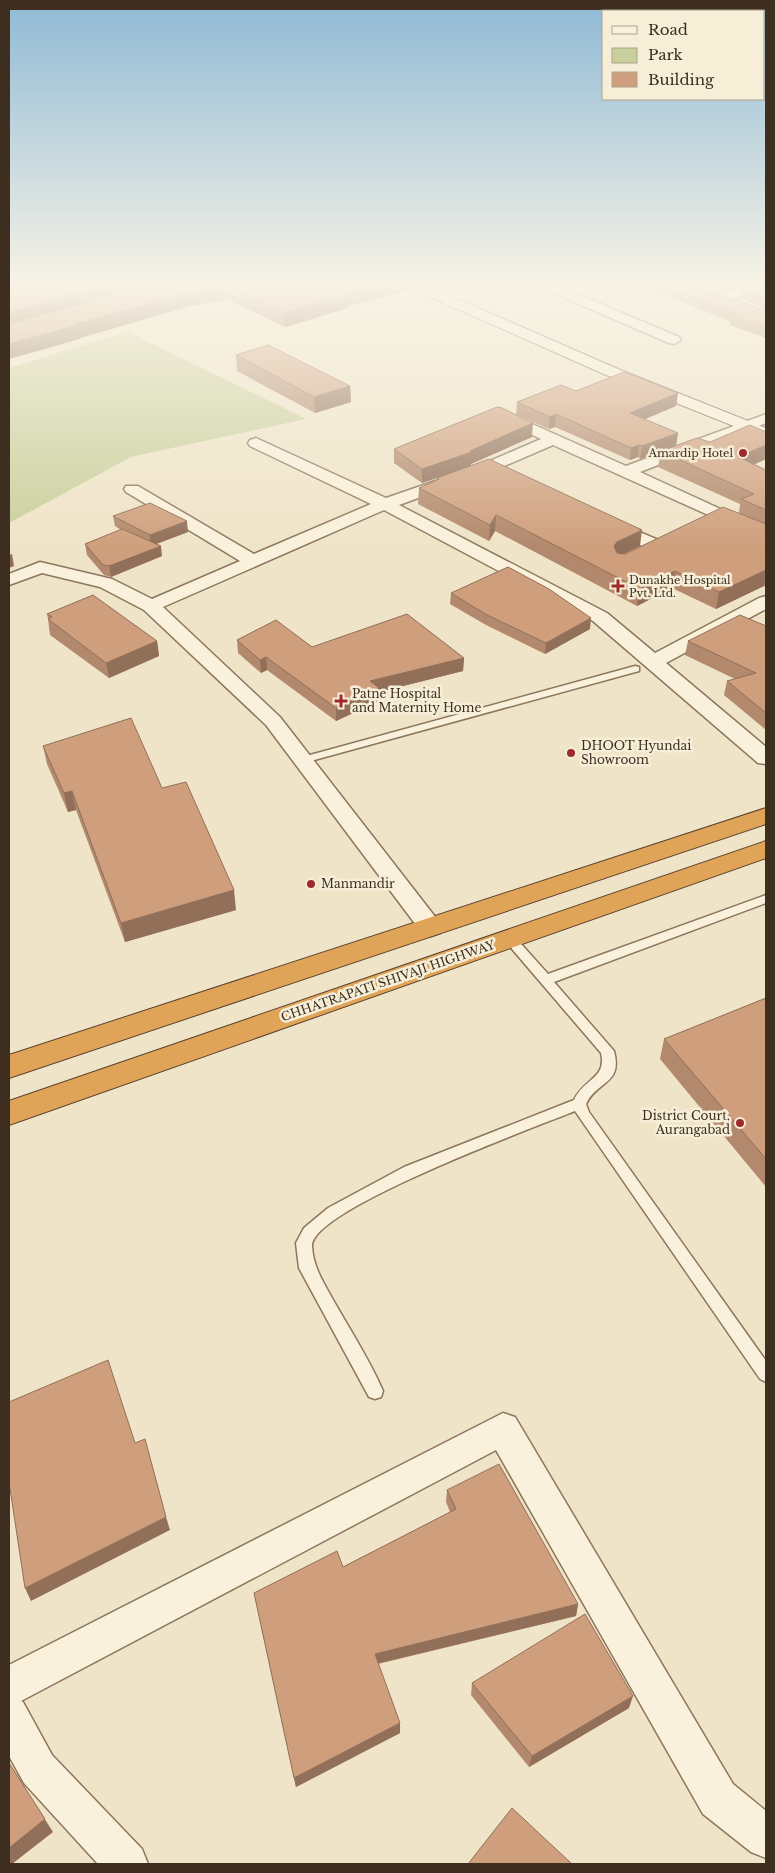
<svg xmlns="http://www.w3.org/2000/svg" width="775" height="1873" font-family="'Libre Baskerville',serif">
<style>
.green{fill:#c9cf9b}
.lines{fill:none;stroke-linecap:round;stroke-linejoin:round}
.lane-casing{stroke:#8d765c;stroke-width:3}
.street-casing{stroke:#8d765c;stroke-width:3}
.secondary-casing{stroke:#6f573f;stroke-width:2}
.highway-casing{stroke:#5b4430;stroke-width:2}
.lane{fill:#faf1dc;fill-rule:evenodd}
.street{fill:#faf1dc;fill-rule:evenodd}
.secondary{fill:#faf1dc;fill-rule:evenodd}
.highway{fill:#e0a458;fill-rule:evenodd}
.wall{fill:#b2896c}
.shaded-wall{fill:#916f58}
.building{fill:#cf9f7d;stroke:#916f58}
.poi-dot{fill:#9e2a2b;stroke:#f7eed8;stroke-width:2}
.labels{text-anchor:middle;stroke-width:5;stroke-linejoin:round;paint-order:stroke}
.far-poi-label{font-size:11px;fill:#3d2e20;stroke:#f7eed8;text-anchor:end}
.poi-label{font-size:12px;fill:#3d2e20;stroke:#f7eed8;text-anchor:start}
.street-label{font-size:12px;fill:#3d2e20;stroke:#f7eed8}
</style>
<rect width="100%" height="100%" fill="#f0e4c8"/>
<polygon class="green" points="128,332 306,419 131,457 9,523 9,368"/>
<g class="lines">
<g class="lane-casing">
<g id="lane">
<polygon points="635,666 639,667 639,671 307,762 299,762 298,760 299,758"/>
<path d="M766,895V903L554,982L614,1051C623,1085 597,1080 586,1104L589,1112L766,1361V1382L760,1379L575,1111C538,1126 311,1209 312,1246C313,1268 325,1285 336,1305C352,1333 370,1361 383,1391L381,1397L375,1399L369,1397L299,1268L296,1243L304,1228L328,1208L404,1167L574,1100C584,1078 607,1079 601,1053L506,942L504,939L506,936H514L548,974Z"/>
</g>
</g>
<g class="street-casing">
<g id="street">
<polygon points="540,285 556,285 679,337 681,340 674,344 669,343 542,288"/>
<polygon points="753,285 766,285 766,289 722,302 716,298 717,295"/>
<polygon points="510,414 626,466 766,414 766,423 640,472 766,530 766,541 553,445 502,467 518,475 520,478 518,481 506,481 483,470 481,467 483,464 541,439 505,422 502,419 505,416"/>
<polygon points="256,438 386,498 444,478 456,478 458,481 456,484 399,505 607,613 655,653 759,598 766,596 766,609 666,663 766,747 766,764 758,763 593,621 384,510 163,607 280,717 443,927 440,933 431,936 422,933 266,725 144,610 100,587 42,573 9,585 9,574 40,562 112,579 152,599 240,561 126,492 124,489 126,486 138,486 254,554 371,504 250,446 248,443 250,440"/>
<polygon points="609,519 663,542 666,546 663,550 657,551 651,550 603,528 600,524 603,520"/>
<polygon points="503,1413 515,1417 733,1784 766,1811 766,1858 751,1852 703,1814 496,1450 21,1701 23,1702 52,1755 142,1849 148,1864 98,1864 24,1783 9,1756 9,1665"/>
</g>
</g>
<g class="secondary-casing">
<polygon id="secondary" points="408,285 426,285 618,369 766,428 766,439 606,375 410,288"/>
</g>
<g class="highway-casing">
<g id="highway">
<polygon points="766,808 766,824 9,1078 9,1055"/>
<polygon points="766,841 766,858 9,1125 9,1101"/>
</g>
</g>
<use href="#lane" class="lane"/>
<use href="#street" class="street"/>
<use href="#secondary" class="secondary"/>
<use href="#highway" class="highway"/>
</g>
<g class="wall">
<polygon points="9,285 409,285 409,290 348,306 348,308 285,327 227,299 187,307 80,338 80,339"/>
<polygon points="638,285 694,285 766,311 766,338 730,325 730,321"/>
<polygon points="703,285 739,285 739,287 722,292"/>
<polygon points="766,285 766,309 740,298 741,289"/>
<polygon points="236,355 350,386 351,402 315,413 237,371"/>
<polygon points="576,391 678,393 676,406 644,419 678,433 676,445 640,459 638,457 630,460 555,427 549,429 517,415 532,437 471,464 471,466 640,546 624,554 625,554 739,513 740,504 658,467 661,451 766,432 766,459 754,464 766,470 766,588 764,586 716,609 672,588 637,606 495,531 489,541 418,504 419,488 437,480 437,478 422,483 394,463 394,449 516,415 517,402"/>
<polygon points="113,516 188,532 156,544 162,556 111,577 104,575 87,555 85,544 121,530 115,526"/>
<polygon points="451,593 590,629 545,654 486,625 450,604"/>
<polygon points="47,614 157,641 159,656 109,678 50,635 48,619"/>
<polygon points="766,626 766,730 724,695 727,681 735,679 685,655 688,641"/>
<polygon points="237,640 312,647 464,658 463,671 379,692 379,701 336,721 267,670 261,673 238,653"/>
<polygon points="43,746 162,788 236,910 125,942 76,810 68,812 47,764"/>
<polygon points="766,998 766,1187 660,1059 664,1039"/>
<polygon points="447,1490 578,1604 576,1616 378,1664 400,1723 400,1733 296,1787 254,1593 343,1567 450,1512 446,1502"/>
<polygon points="472,1683 629,1708 529,1767 471,1695"/>
</g>
<g class="shaded-wall">
<polygon points="107,285 154,285 9,327 9,313"/>
<polygon points="226,285 227,299 187,307 80,338 80,339 9,359 9,344 76,324 185,294"/>
<polygon points="378,285 409,285 409,290 348,306 348,308 285,327 284,313 344,293"/>
<polygon points="723,285 739,285 739,287 722,292"/>
<polygon points="350,386 351,402 315,413 314,397"/>
<polygon points="678,393 676,406 629,426 630,413"/>
<polygon points="556,414 555,427 549,429 550,417"/>
<polygon points="533,423 532,437 471,464 471,466 422,483 422,469 470,451"/>
<polygon points="678,433 676,445 640,459 642,446"/>
<polygon points="639,445 638,457 630,460 631,448"/>
<polygon points="766,445 766,459 735,473 738,457"/>
<polygon points="496,515 495,531 489,541 490,525"/>
<polygon points="187,521 188,532 151,546 150,535"/>
<polygon points="642,530 640,546 615,558 614,546 617,542"/>
<polygon points="161,546 162,556 111,577 109,566"/>
<polygon points="12,554 14,566 9,568 9,555"/>
<polygon points="766,570 766,574 764,586 716,609 719,592"/>
<polygon points="675,571 672,588 637,606 640,589"/>
<polygon points="591,618 590,629 545,654 546,643"/>
<polygon points="157,641 159,656 109,678 106,663"/>
<polygon points="266,657 267,670 261,673 260,660"/>
<polygon points="464,658 463,671 379,692 379,701 336,721 336,708 370,681"/>
<polygon points="72,791 76,810 68,812 64,793"/>
<polygon points="234,890 236,910 125,942 121,923"/>
<polygon points="166,1517 170,1530 31,1601 25,1588"/>
<polygon points="578,1604 576,1616 375,1664 375,1654"/>
<polygon points="633,1696 629,1708 529,1767 532,1756"/>
<polygon points="400,1723 400,1733 296,1787 294,1778"/>
<polygon points="9,1763 53,1832 12,1864 9,1864"/>
</g>
<g class="building">
<polygon points="9,285 107,285 9,313"/>
<polygon points="148,285 378,285 344,293 347,295 284,313 226,285 185,294 76,324 78,325 9,344 9,324"/>
<polygon points="661,285 694,285 766,311 766,328 731,316 736,314"/>
<polygon points="758,285 766,285 766,300 741,289"/>
<polygon points="268,345 350,386 314,397 236,355"/>
<polygon points="624,372 678,393 630,413 678,433 642,446 639,445 631,448 556,414 550,417 517,402 561,385 576,391"/>
<polygon points="497,407 502,408 533,423 470,451 472,452 422,469 394,449"/>
<polygon points="750,425 766,432 766,445 738,457 766,470 766,510 741,499 754,494 661,451 697,438 710,442"/>
<polygon points="489,459 642,530 617,542 614,546 617,553 625,554 723,507 766,524 766,570 719,592 675,571 640,589 496,515 490,525 419,488 439,479 437,478"/>
<polygon points="150,503 187,521 150,535 113,516"/>
<polygon points="122,529 161,546 109,566 103,565 85,544"/>
<polygon points="508,567 549,589 591,618 546,643 487,615 451,593"/>
<polygon points="93,595 157,641 106,663 48,619 52,617 47,614"/>
<polygon points="407,614 464,658 370,681 379,688 336,708 266,657 260,660 237,640 276,620 312,647"/>
<polygon points="740,615 766,626 766,713 727,681 756,673 688,641"/>
<polygon points="131,718 162,788 186,782 234,890 121,923 72,791 64,793 43,746"/>
<polygon points="766,998 766,1159 664,1039"/>
<polygon points="108,1360 135,1443 145,1439 166,1517 25,1588 9,1482 9,1402"/>
<polygon points="499,1464 578,1604 375,1654 400,1723 294,1778 254,1593 337,1551 343,1567 456,1509 447,1490"/>
<polygon points="585,1614 633,1696 532,1756 472,1683"/>
<polygon points="9,1763 45,1819 9,1848"/>
<polygon points="512,1808 572,1864 468,1864"/>
</g>
<linearGradient id="sky" x2="0" y2="1"><stop stop-color="#8fbad6"/><stop offset="0.52" stop-color="#f8f3e6"/><stop offset="1" stop-color="#f8f3e6" stop-opacity="0"/></linearGradient>
<rect width="775" height="547" fill="url(#sky)"/>
<g class="poi-dot">
<circle cx="743" cy="453" r="5"/>
<path d="M615.5 578.5h5v5h5v5h-5v5h-5v-5h-5v-5h5z"/>
<path d="M338.5 693.5h5v5h5v5h-5v5h-5v-5h-5v-5h5z"/>
<circle cx="571" cy="753" r="5"/>
<circle cx="311" cy="884" r="5"/>
<circle cx="740" cy="1123" r="5"/>
</g>
<g class="labels">
<g class="far-poi-label">
<text x="733" y="457">Amardip Hotel</text>
<text x="629" y="584" text-anchor="start">Dunakhe Hospital<tspan x="629" dy="13">Pvt. Ltd.</tspan></text>
</g>
<g class="poi-label">
<text x="352" y="698">Patne Hospital<tspan x="352" dy="14">and Maternity Home</tspan></text>
<text x="581" y="750">DHOOT Hyundai<tspan x="581" dy="14">Showroom</tspan></text>
<text x="321" y="888">Manmandir</text>
<text x="730" y="1120" text-anchor="end">District Court,<tspan x="730" dy="14">Aurangabad</tspan></text>
</g>
<g class="street-label">
<text transform="translate(388 981) rotate(-19)" y="4">CHHATRAPATI SHIVAJI HIGHWAY</text>
</g>
</g>
<rect width="775" height="1873" fill="none" stroke="#3d2e20" stroke-width="20"/>
<rect x="602" y="10" width="162" height="90" fill="#f7eed8" stroke="#ada18e"/>
<rect x="612" y="26" width="25" height="8" fill="#faf1dc" stroke="#ada18e"/>
<text x="648" y="35" font-size="15" fill="#3d2e20">Road</text>
<rect x="612" y="48" width="25" height="15" fill="#c9cf9b" stroke="#ada18e"/>
<text x="648" y="60" font-size="15" fill="#3d2e20">Park</text>
<rect x="612" y="72" width="25" height="15" fill="#cf9f7d" stroke="#ada18e"/>
<text x="648" y="85" font-size="15" fill="#3d2e20">Building</text>
</svg>
